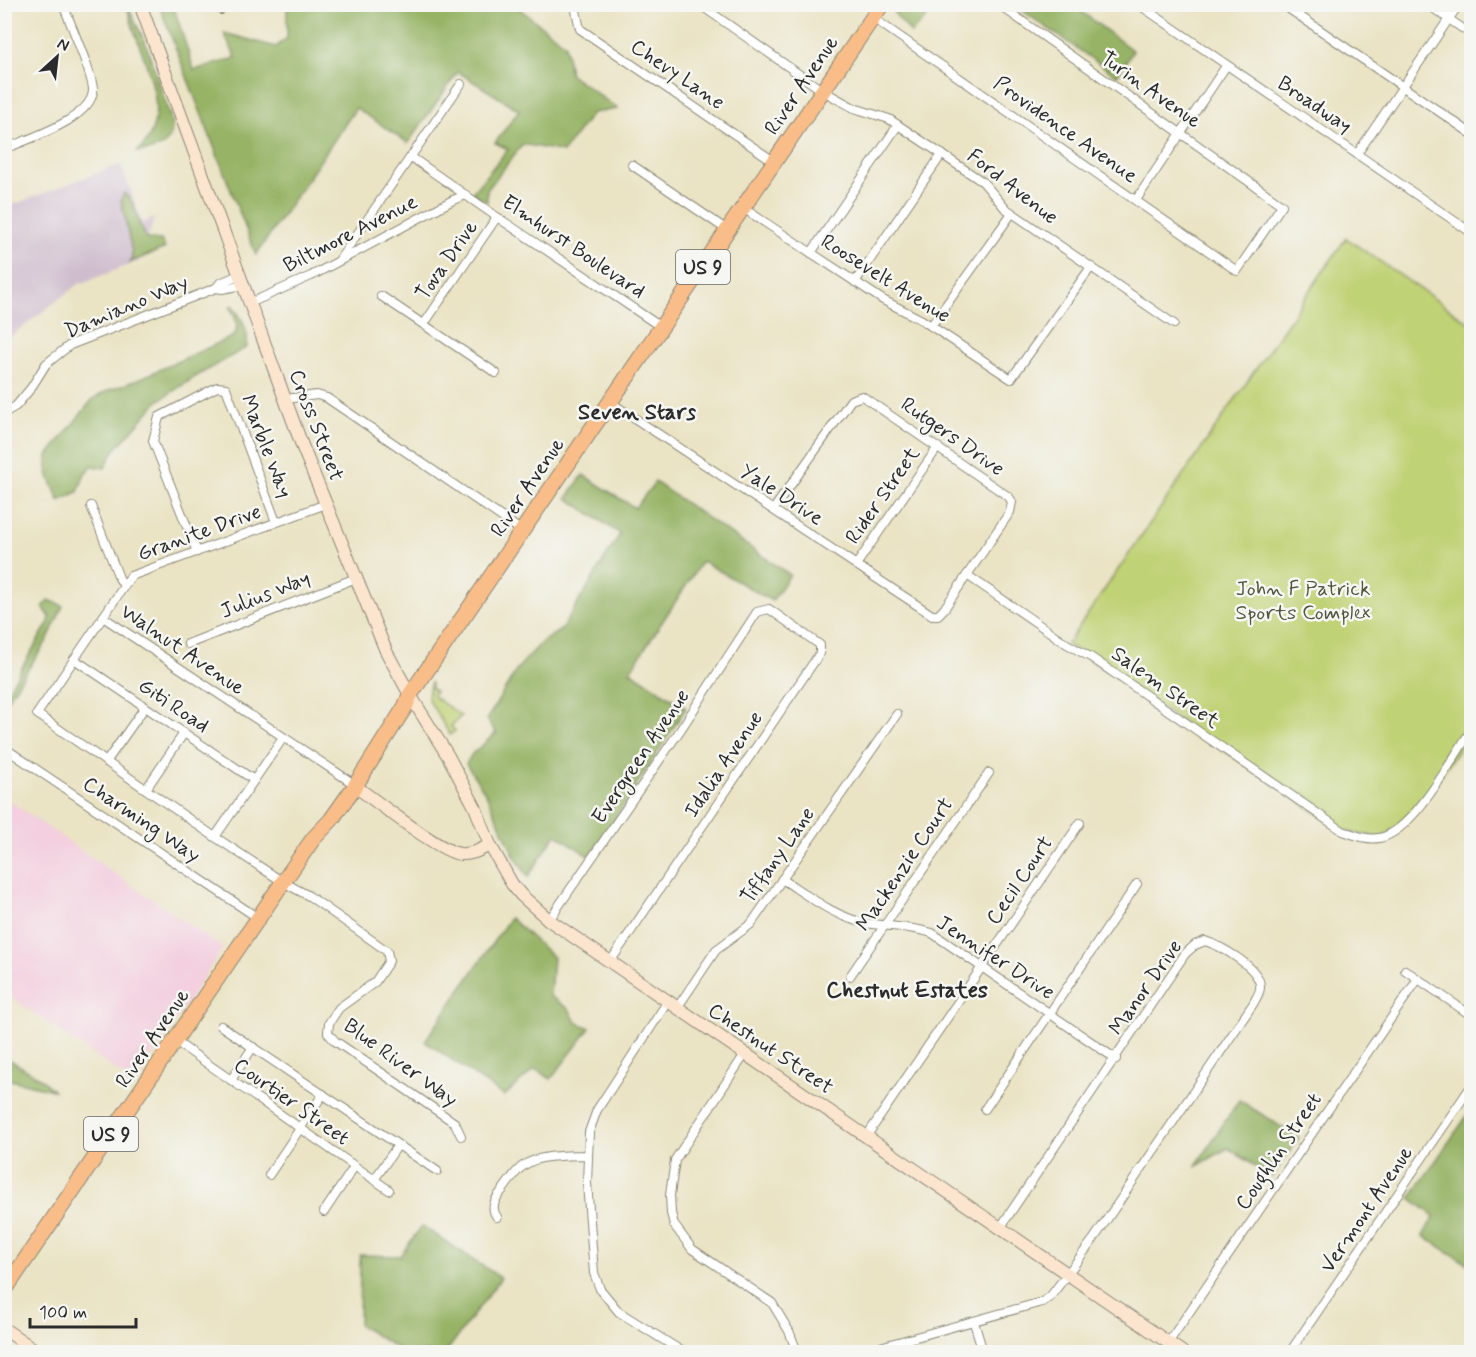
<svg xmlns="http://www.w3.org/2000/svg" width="1476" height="1357" font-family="Mynerve,sans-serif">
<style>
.built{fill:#f3cfdf}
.industrial{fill:#cfbdce}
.green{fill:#bfd275;stroke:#757e50;stroke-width:1.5}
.forest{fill:#97b466;stroke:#617048;stroke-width:1.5}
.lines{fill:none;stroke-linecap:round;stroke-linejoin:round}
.street-casing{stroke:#8a8778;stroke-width:10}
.secondary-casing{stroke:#8a8778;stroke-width:14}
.highway-casing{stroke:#8a8778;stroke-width:17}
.street{stroke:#fff;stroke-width:8}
.secondary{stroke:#fce5cf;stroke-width:12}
.highway{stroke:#f8bd88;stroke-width:15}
.labels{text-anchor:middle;stroke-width:5;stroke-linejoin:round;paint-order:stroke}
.shield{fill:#f6f6f2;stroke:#686867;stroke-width:1.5}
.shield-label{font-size:20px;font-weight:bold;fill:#2b2b2b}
.street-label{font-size:21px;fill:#2b2b2b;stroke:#f6f6f2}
.park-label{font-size:21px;fill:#50553e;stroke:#f6f6f2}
.neighbourhood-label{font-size:22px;font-weight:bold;fill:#2b2b2b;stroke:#f6f6f2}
</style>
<rect width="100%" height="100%" fill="#f6f6f2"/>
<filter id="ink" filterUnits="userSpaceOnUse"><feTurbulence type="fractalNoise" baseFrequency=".0167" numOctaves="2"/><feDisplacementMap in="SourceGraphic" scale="12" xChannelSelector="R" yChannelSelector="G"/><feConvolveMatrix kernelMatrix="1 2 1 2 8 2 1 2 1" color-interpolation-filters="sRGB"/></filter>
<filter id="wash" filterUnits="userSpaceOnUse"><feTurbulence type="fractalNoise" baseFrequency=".008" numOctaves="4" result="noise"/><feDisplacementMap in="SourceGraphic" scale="24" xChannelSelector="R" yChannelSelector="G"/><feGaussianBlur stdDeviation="1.35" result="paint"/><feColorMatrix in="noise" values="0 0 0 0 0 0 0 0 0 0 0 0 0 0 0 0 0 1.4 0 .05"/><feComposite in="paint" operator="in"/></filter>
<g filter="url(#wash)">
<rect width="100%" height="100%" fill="#eae3c4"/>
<polygon class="built" points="5,798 223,948 134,1083 5,993"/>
<polygon class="industrial" points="121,164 142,223 155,218 139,261 77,285 5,341 5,210 7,207"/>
<g class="green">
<polygon points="1346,238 1471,324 1471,731 1414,815 1381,838 1343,831 1067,644"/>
<polygon points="431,682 431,688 435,691 433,696 461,716 451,726 455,731 450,735 428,699 429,689"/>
</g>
<g class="forest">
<polygon points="900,4 933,4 933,5 926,18 911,33 894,13"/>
<path d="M127,5L146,44L172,123C173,146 158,150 137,152C181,113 135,50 127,5Z"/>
<polygon points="457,5 481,10 485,5 518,5 517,7 565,44 570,74 618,109 592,113 563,152 523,144 487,190 487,202 472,193 508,149 495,143 519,110 458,72 408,143 356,108 256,255 159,5 173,5 194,70 236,58 224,33 276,47 287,38 287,5"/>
<polygon points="1014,5 1086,5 1082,12 1133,51 1117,76"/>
<path d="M124,193C137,203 134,212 140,225C143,230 145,233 146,239L161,240L165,248L129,263L132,258V252L121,200Z"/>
<path d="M232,305C242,317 249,332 247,347L195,377L158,401L113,452L105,468L92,466L85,473L78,492L59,501C54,486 42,469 49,454L92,400L105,392L139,379L234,336C240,326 235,317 230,307Z"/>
<polygon points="583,475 635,508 655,482 790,575 772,601 702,561 630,671 686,708 590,857 556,834 528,877 513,853 486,794 466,764 472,754 496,733 487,719 518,668 542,642 562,629 620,534 567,498"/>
<polygon points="49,600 63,606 47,641 5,703 5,696 49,622 50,617 43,607"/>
<polygon points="510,918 553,957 550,996 569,1009 576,1022 590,1028 551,1079 535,1069 504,1096 425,1041"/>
<polygon points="5,1057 40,1078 53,1090 6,1079 9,1065 5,1062"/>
<polygon points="1239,1100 1299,1138 1272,1177 1228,1148 1195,1167"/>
<polygon points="1471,1110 1471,1266 1423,1236 1434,1216 1410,1198"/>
<polygon points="422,1226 501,1278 446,1352 403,1352 359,1325 360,1255 400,1256"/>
</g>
</g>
<g filter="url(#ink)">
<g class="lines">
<g class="street-casing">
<g id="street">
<polyline points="699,4 823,91 854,108 889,119 983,182 1005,208 1174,324"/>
<polyline points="1138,4 1472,233"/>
<polyline points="1282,4 1472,134"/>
<polyline points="1427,4 1472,35"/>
<polyline points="575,6 580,29 775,162"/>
<polyline points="221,10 223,4"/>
<polyline points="873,18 1237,271 1282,205 998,4"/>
<path d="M4,148L12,146C33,137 91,118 93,91C94,77 69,21 63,4"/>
<polyline points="1357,154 1459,4"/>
<polyline points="411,157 497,217 661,327"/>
<polyline points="632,165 727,230"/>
<polyline points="1136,200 1226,66"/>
<polyline points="743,208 883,300 922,320 1011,379 1091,267"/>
<polyline points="811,253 898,125"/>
<polyline points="340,259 461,84"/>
<polyline points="855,282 942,154"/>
<polyline points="216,288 222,289 243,285"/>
<polyline points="381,296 496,373"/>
<polyline points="250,303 311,276 453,200 466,195"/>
<polyline points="424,324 497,217"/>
<polyline points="931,326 1012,213"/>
<polyline points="285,399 317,395 327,398 522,531"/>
<path d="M610,402C717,473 824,544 932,615H938L944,609L1010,512L1012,502L1009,497L862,396L851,400L773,510"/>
<polyline points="4,413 16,406 31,388 46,364 70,345 216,288 220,283 239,275"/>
<polyline points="91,506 119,578 124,586"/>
<polyline points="197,552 153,441 159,417 217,387 226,388 276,522"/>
<polyline points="856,565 938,447"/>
<path d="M967,575L1067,644L1092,658L1343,831C1355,835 1366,840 1379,838C1413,833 1453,757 1472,729"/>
<polyline points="103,617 131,576 326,504"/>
<polyline points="188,644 356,578"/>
<polyline points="74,659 254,780"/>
<polyline points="6,749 258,918"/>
<polyline points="106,762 145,707"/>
<polyline points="348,780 103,617 37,714 215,837 283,882 309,896 387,951 389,961 375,982 339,1008 329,1023 328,1033 335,1041 455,1123 461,1136"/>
<polyline points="146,789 184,733"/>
<polyline points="215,837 283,738"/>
<path d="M782,879C807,895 836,918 866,923C888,927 910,926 932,933L1116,1059"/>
<polyline points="549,920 681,729 757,612 769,609 820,645 820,653 610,962"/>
<polyline points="1405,970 1472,1016"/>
<polyline points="850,976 989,773"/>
<polyline points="668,1001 597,1110 589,1132 587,1183 594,1273 600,1289 619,1312 683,1352"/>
<polyline points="677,1008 716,950 751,924 897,714"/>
<polyline points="221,1026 437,1171"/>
<polyline points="175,1041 389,1190"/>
<polyline points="745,1054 675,1160 670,1195 671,1213 674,1225 692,1249 772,1303 789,1331 797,1352"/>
<polyline points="231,1080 253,1047"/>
<polyline points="985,1109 1137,884"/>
<polyline points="866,1137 1080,823"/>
<polyline points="269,1175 323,1094"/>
<polyline points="374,1180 398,1145"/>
<polyline points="324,1212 354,1167"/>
<path d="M497,1217C490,1208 495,1199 501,1192C508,1184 515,1171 523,1166C539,1154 569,1156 588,1155"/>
<polyline points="974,1322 983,1352"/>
<polyline points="1168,1343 1418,979"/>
<path d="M862,1352L1042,1302L1050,1297L1093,1240L1253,1004C1256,998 1261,992 1260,986C1260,968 1221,946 1205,941L1195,945L1185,954L1000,1228"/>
<polyline points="1290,1352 1472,1085"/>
</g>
</g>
<g class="secondary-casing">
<g id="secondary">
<polyline points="140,4 303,448 386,651 410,695 448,756 475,807 490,845"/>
<path d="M355,786C375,800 440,852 460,854C471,855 480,850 490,845L512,884L521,895L549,920L1182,1352"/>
<polyline points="4,1329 38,1352"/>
</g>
</g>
<g class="highway-casing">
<polyline id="highway" points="4,1291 283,882 313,839 331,820 355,786 405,707 410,695 882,4"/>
</g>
<use href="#street" class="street"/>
<use href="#secondary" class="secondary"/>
<use href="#highway" class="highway"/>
</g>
</g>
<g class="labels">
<g class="shield">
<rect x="676" y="250" width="54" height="34" rx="4.5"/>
<rect x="84" y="1117" width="54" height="34" rx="4.5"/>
</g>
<g class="shield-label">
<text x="703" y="274">US 9</text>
<text x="111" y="1141">US 9</text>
</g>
<g class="street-label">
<text transform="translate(678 74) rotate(34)" y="7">Chevy Lane</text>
<text transform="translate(801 85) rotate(-56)" y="7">River Avenue</text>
<text transform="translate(1151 89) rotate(35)" y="7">Turin Avenue</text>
<text transform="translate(1315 104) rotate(34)" y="7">Broadway</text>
<text transform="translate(1066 129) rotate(35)" y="7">Providence Avenue</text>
<text transform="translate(1013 186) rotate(38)" y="7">Ford Avenue</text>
<text transform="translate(350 233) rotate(-27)" y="7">Biltmore Avenue</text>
<text transform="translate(574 246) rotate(34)" y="7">Elmhurst Boulevard</text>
<text transform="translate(446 260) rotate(-55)" y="7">Tova Drive</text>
<text transform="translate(886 278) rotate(32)" y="7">Roosevelt Avenue</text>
<text transform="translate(126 306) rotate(-23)" y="7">Damiano Way</text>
<text transform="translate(317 425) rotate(69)" y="7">Cross Street</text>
<text transform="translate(953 436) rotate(35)" y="7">Rutgers Drive</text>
<text transform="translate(267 446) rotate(69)" y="7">Marble Way</text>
<text transform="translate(527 487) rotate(-56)" y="7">River Avenue</text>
<text transform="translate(782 494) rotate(33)" y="7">Yale Drive</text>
<text transform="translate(882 495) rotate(-55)" y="7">Rider Street</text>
<text transform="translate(199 532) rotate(-20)" y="7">Granite Drive</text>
<text transform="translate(265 594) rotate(-22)" y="7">Julius Way</text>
<text transform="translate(183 649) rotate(34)" y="7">Walnut Avenue</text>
<text transform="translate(1166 687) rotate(35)" y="7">Salem Street</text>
<text transform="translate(174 705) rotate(34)" y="7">Giti Road</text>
<text transform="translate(640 756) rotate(-56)" y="7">Evergreen Avenue</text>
<text transform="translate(723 764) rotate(-56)" y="7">Idalia Avenue</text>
<text transform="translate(142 819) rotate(34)" y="7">Charming Way</text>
<text transform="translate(777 855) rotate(-55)" y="7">Tiffany Lane</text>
<text transform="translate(904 864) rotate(-56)" y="7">Mackenzie Court</text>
<text transform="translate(1019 880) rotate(-56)" y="7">Cecil Court</text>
<text transform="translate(996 957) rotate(33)" y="7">Jennifer Drive</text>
<text transform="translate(1145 987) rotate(-55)" y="7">Manor Drive</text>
<text transform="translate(152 1038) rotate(-56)" y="7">River Avenue</text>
<text transform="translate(771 1048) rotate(34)" y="7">Chestnut Street</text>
<text transform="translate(401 1062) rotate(36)" y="7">Blue River Way</text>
<text transform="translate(292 1101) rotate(35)" y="7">Courtier Street</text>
<text transform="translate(1278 1151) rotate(-56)" y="7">Coughlin Street</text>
<text transform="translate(1366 1209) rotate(-56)" y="7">Vermont Avenue</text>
</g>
<g class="park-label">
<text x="1303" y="595">John F Patrick<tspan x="1303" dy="24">Sports Complex</tspan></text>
</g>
<g class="neighbourhood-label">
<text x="637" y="419">Seven Stars</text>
<text x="907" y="997">Chestnut Estates</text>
</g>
</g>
<rect width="1476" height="1357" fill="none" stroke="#f6f6f2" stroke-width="24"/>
<g transform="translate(57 57) rotate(27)" stroke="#f6f6f2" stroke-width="4.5" paint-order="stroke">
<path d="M0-4.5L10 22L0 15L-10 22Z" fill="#2b2b2b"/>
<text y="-9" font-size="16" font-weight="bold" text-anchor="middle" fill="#2b2b2b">N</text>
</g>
<path d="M30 1318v9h106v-9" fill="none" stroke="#2b2b2b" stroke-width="3"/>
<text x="39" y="1318" font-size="18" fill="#2b2b2b" stroke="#f6f6f2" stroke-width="4.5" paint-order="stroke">100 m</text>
</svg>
